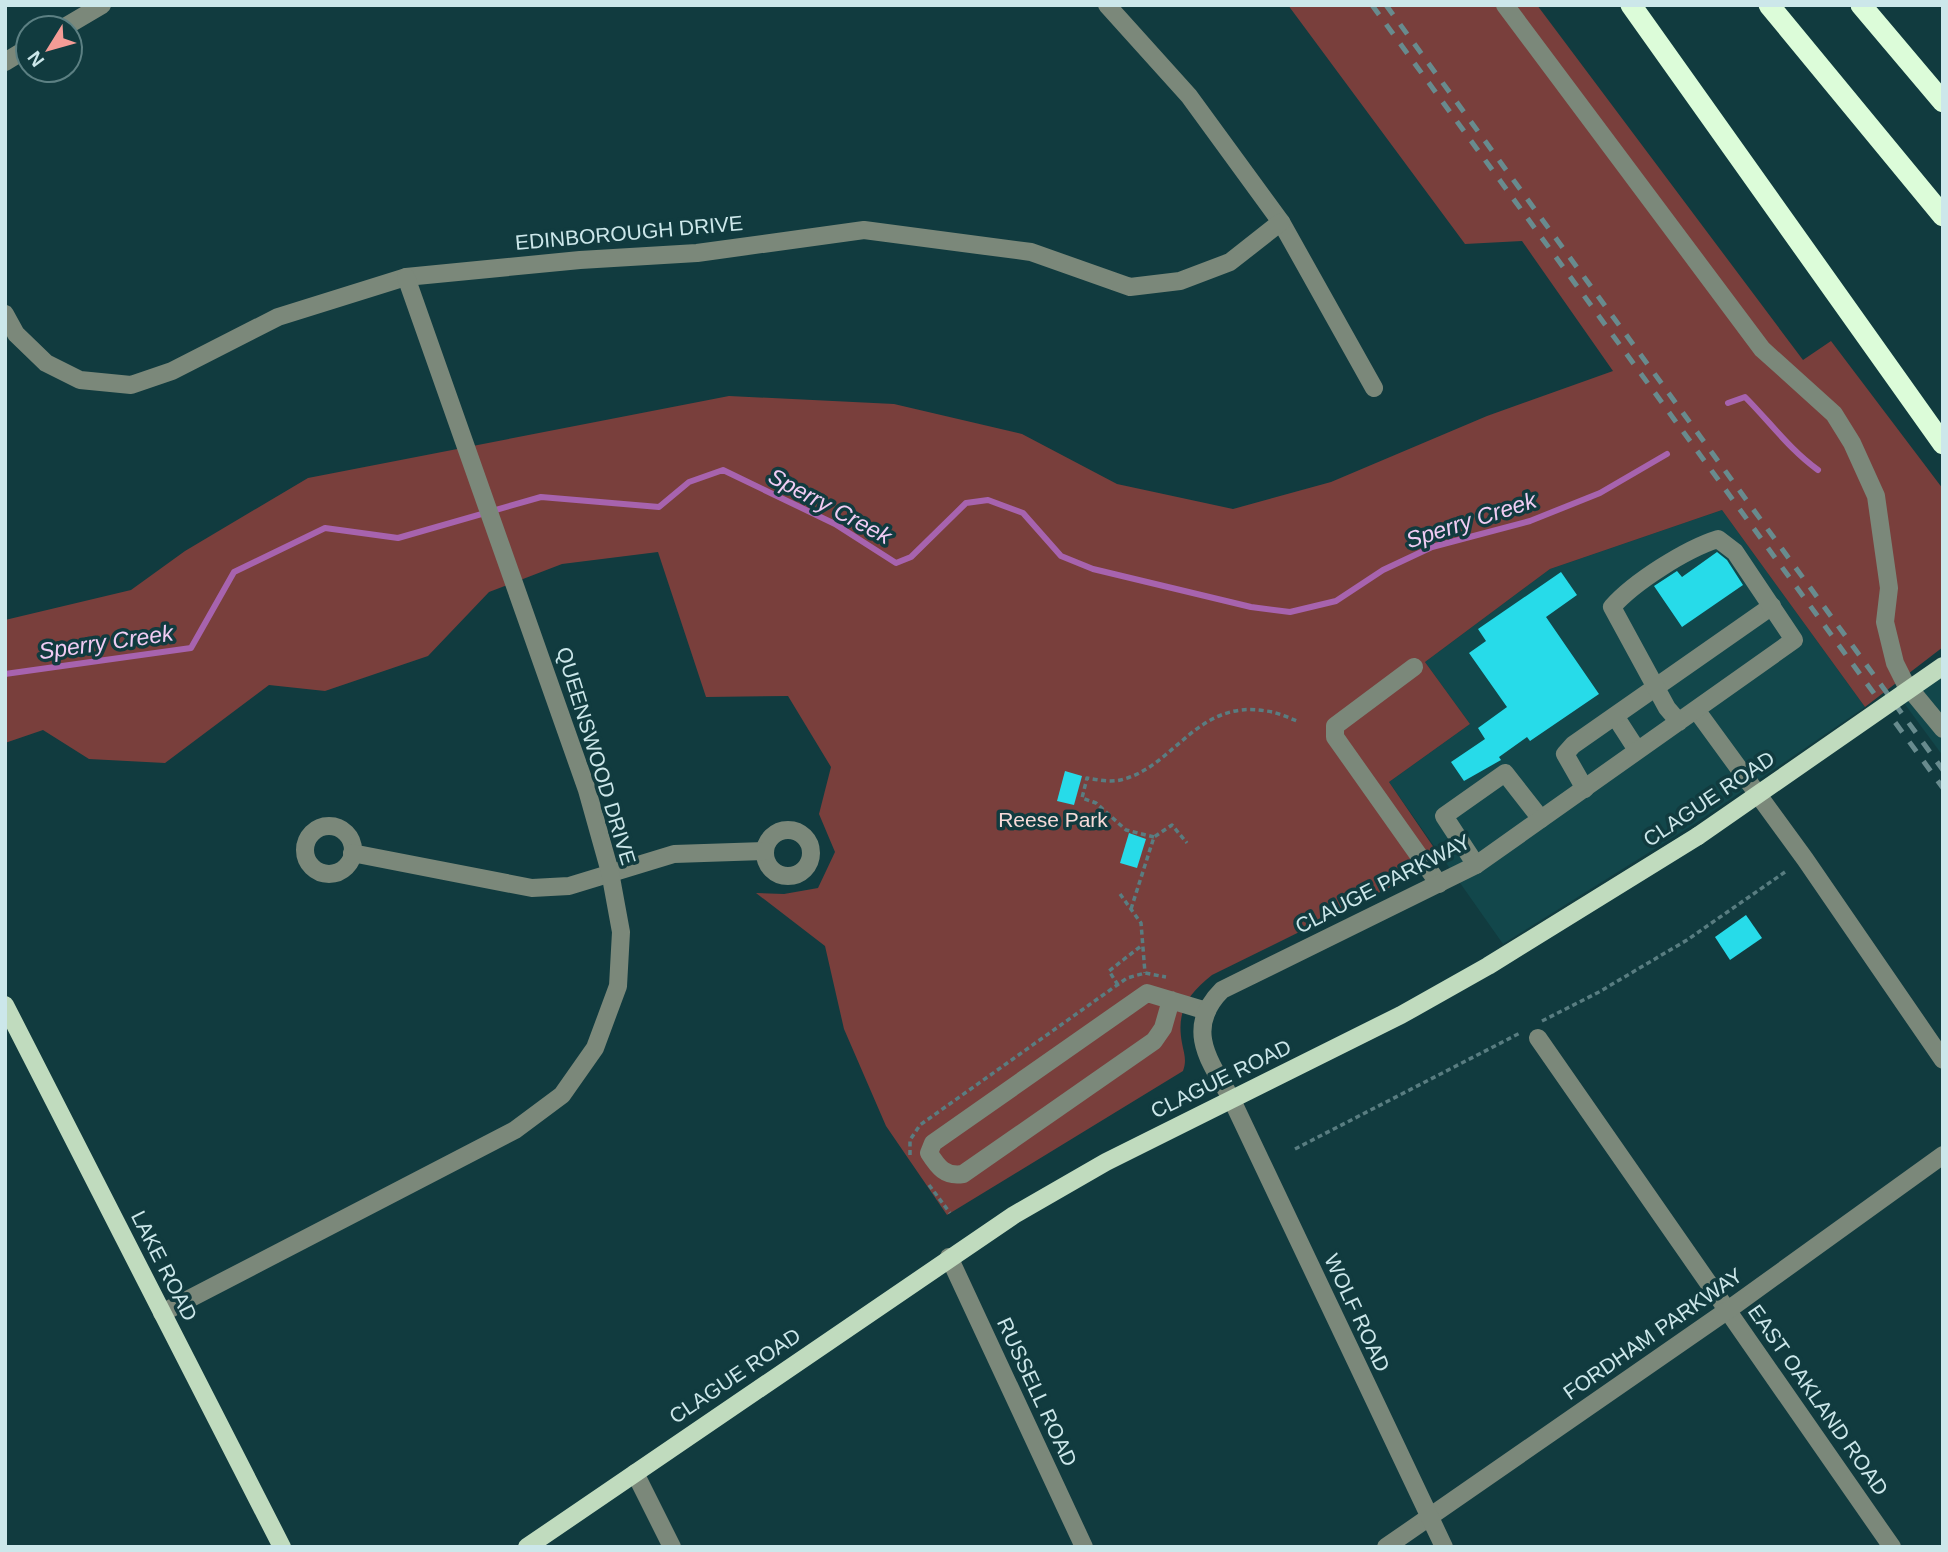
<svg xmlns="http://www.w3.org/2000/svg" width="1948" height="1552" font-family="Helvetica,sans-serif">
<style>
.built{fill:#12474b}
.green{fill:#793f3c}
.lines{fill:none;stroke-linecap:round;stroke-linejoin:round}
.stream{stroke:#a763ae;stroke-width:6}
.building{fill:#27dbe9}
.path{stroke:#597d81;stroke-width:3.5;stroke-dasharray:5 3.5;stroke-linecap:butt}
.minor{stroke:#7b887a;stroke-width:18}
.major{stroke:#c0dbbe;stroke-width:18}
.highway{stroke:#dcfcd9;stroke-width:21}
.rail{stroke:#688b8e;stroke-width:5;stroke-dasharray:12 12;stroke-linecap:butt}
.major-bridge{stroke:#c0dbbe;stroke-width:18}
.labels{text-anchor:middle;stroke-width:7;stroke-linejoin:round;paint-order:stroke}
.street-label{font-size:21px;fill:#cce7ea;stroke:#113b3f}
.park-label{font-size:21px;fill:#f7dad8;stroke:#113b3f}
.water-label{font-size:23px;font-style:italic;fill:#f0ccf3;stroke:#113b3f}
</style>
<rect width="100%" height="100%" fill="#113b3f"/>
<g class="built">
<polygon points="1722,510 1865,707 1696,823 1503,944 1389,782 1470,724 1425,662 1550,569"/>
<polygon points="1943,676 1943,756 1904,703"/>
</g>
<path class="green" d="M1288,5H1537L1803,360L1831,341L1943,489V647L1865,707L1722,510L1550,569L1425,662L1470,724L1389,782L1443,861L1212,975C1188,994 1176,1011 1182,1043C1184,1054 1187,1060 1183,1071L947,1215L886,1126L844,1029L825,946L756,893L784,894L818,888L835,852L819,814L831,767L788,696L706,697L658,552L562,564L489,592L428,656L325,691L269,685L165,763L89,759L43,730L5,743V620L131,590L185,551L308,478L729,396L894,404L1022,434L1117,484L1233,509L1331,482L1487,416L1613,371L1522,241L1465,244Z"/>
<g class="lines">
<g class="stream">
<path d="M1728,403L1745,397C1770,422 1789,449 1818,470"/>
<polyline points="5,674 191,648 234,572 325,528 398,538 541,497 659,507 689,482 723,470 835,524 896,563 911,557 966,503 988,500 1023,513 1061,556 1093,569 1251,607 1290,612 1336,601 1383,570 1432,547 1530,521 1600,493 1667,454"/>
</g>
</g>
<g class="building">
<polygon points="1717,552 1727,560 1743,585 1682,627 1654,586 1677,571 1682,577"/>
<polygon points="1561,572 1577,595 1546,617 1599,694 1530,741 1527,737 1499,757 1501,760 1464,781 1451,762 1485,739 1478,728 1507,707 1469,653 1486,641 1478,629"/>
<polygon points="1065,771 1082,776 1074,805 1057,801"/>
<polygon points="1129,833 1146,839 1137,868 1120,863"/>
<polygon points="1746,915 1762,938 1730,960 1715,937"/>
</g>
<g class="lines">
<g class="path">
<path d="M1154,837L1126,830L1096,803L1082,798L1087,778C1099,780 1112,783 1124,779C1175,765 1198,699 1266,711C1276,712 1287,717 1297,721"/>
<polyline points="1120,894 1141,923 1145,973"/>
<polyline points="1131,909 1154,837 1172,825 1187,843"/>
<polyline points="1118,985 1109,971 1141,946"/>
<polyline points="1542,1021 1599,992 1687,940 1785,872"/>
<polyline points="1295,1149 1520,1033"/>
<polyline points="910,1155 910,1140 920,1125 1127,978 1145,973 1166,977"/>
<polyline points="929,1185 950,1213"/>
</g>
<g class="minor">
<polyline points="1107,5 1189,96 1281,222 1374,388"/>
<polyline points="1505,5 1762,349 1834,414 1852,443 1876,496 1889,588 1885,622 1895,663 1905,683 1943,729"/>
<polyline points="63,28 102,5"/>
<polyline points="5,62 28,48"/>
<polyline points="5,314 16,334 46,363 80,380 131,385 172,371 278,317 406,277 580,260 697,253 864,230 1031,252 1130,287 1180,281 1230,262 1281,222"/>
<polyline points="1414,667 1335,726 1335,737 1439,884"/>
<polyline points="1697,711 1805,859 1943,1060"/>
<polyline points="1615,716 1637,750"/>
<polyline points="1585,789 1565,754 1573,745 1772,606"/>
<circle cx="329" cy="850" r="24"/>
<circle cx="788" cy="853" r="23"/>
<polyline points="352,853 532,888 569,886 674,854 765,851"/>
<polyline points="1476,865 1444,816 1505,773 1541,819"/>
<path d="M1171,1000L1163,1028L1154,1041L963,1174C945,1177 938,1167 929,1153L933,1143L1147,993L1207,1011"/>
<polyline points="1538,1038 1892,1547"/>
<polyline points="949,1257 1084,1547"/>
<polyline points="162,1313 515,1130 562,1095 595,1048 618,986 621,932 610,872 587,790 406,277"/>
<polyline points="635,1473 672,1547"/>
<polyline points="1386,1547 1728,1310 1943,1155"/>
<path d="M1444,1547L1231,1098C1209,1061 1184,1028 1222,990L1476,865L1794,640L1735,552L1718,539C1686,549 1634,582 1612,607L1667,708L1679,722"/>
</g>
<g class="major">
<polyline points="5,1005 282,1547"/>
<polyline points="527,1547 1014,1215 1106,1162 1401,1015 1488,966 1698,836"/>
</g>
<g class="highway">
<polyline points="1631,5 1943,444"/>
<polyline points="1769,5 1943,216"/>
<polyline points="1861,5 1943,102"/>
</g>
<g class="rail">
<polyline points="1372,5 1943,788"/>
<polyline points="1386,5 1943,770"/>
</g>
<polyline class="major-bridge" points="1698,836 1943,666"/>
</g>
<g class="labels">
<g class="street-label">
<text transform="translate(629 233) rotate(-5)" y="7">EDINBOROUGH DRIVE</text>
<text transform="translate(596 756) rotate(73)" y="7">QUEENSWOOD DRIVE</text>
<text transform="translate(1709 799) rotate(-34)" y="7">CLAGUE ROAD</text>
<text transform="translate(1383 884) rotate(-27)" y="7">CLAUGE PARKWAY</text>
<text transform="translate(1221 1079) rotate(-26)" y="7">CLAGUE ROAD</text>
<text transform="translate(164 1266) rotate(63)" y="7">LAKE ROAD</text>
<text transform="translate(1357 1313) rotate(65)" y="7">WOLF ROAD</text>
<text transform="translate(1653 1334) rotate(-35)" y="7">FORDHAM PARKWAY</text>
<text transform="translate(735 1376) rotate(-34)" y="7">CLAGUE ROAD</text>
<text transform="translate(1037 1392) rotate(65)" y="7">RUSSELL ROAD</text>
<text transform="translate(1818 1400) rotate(55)" y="7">EAST OAKLAND ROAD</text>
</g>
<g class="park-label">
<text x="1053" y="827">Reese Park</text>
</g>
<g class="water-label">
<text transform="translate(830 506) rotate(28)" y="8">Sperry Creek</text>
<text transform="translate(1471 520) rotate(-18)" y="8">Sperry Creek</text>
<text transform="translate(106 642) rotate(-8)" y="8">Sperry Creek</text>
</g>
</g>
<rect width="1948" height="1552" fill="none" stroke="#cce7ea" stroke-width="14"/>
<g transform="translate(49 49) rotate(233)"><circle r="33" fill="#113b3f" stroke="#5c8083" stroke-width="2"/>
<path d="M0-5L12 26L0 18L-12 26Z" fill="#f59c96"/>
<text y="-10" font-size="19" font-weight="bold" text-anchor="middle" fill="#cce7ea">N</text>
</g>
</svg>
